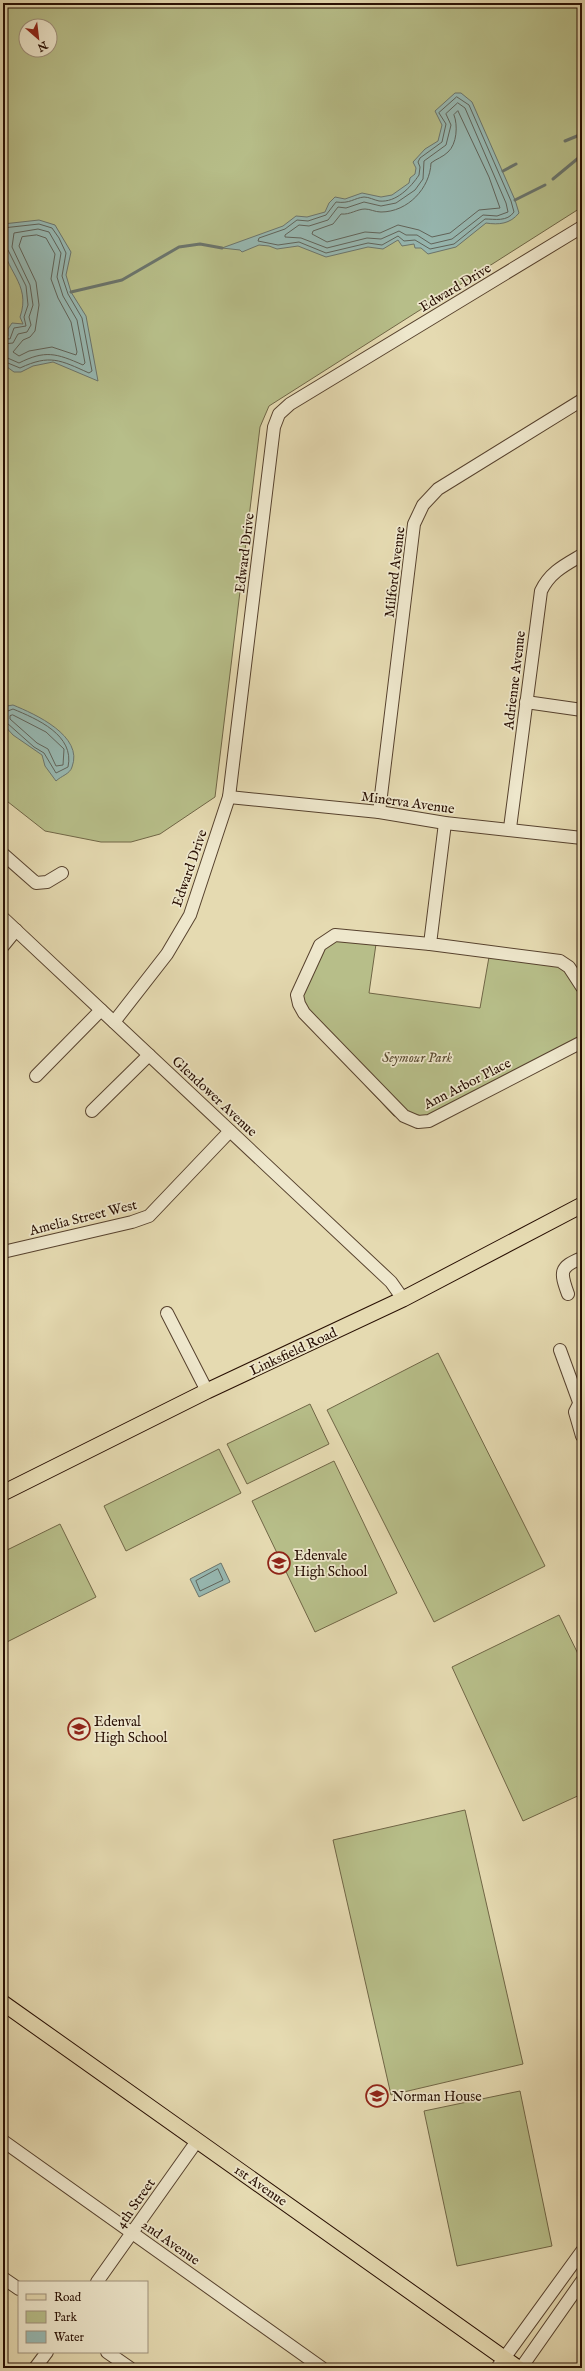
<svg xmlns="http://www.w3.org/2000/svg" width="585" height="2371" font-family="'IM FELL English',serif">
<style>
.green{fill:#b7be89;stroke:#706646;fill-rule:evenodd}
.water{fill:#97b9b3;stroke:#6b756d}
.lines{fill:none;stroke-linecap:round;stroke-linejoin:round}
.shore{stroke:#60645b;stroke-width:1}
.stream{stroke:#6b756d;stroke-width:3}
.minor-casing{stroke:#57422e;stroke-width:14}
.major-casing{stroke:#280f03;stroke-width:17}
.minor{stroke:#eee7cc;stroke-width:12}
.major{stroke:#e5dab1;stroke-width:15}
.labels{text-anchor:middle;stroke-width:3.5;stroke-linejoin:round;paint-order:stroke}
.street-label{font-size:14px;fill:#280f03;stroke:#eee7cc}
.park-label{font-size:14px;font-style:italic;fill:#5a4c32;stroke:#eee7cc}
.poi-label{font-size:14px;fill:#280f03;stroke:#eee7cc;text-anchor:start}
</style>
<rect width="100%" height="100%" fill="#e5dab1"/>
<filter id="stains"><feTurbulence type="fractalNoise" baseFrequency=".005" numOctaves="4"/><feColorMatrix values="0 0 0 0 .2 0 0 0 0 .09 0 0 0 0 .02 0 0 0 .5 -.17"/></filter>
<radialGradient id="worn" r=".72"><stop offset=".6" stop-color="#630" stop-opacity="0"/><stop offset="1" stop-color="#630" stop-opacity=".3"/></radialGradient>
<g class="green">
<path d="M3,3H582V207L269,406L260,427L215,797L160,834L131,842H101L45,831L3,798ZM26,26H50V50H26Z"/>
<path d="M377,937L369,993L480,1008L489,957L562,966C585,996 582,1001 582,1038L420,1120L394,1116L300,1015L297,986L318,942Z"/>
<polygon points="438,1353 545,1566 434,1622 327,1410"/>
<polygon points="310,1404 329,1444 247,1484 227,1444"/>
<polygon points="219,1449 241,1493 126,1551 104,1506"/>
<polygon points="334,1461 397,1593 315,1632 252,1501"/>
<polygon points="60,1524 96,1597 3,1644 3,1552"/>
<polygon points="559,1615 582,1662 582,1794 523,1821 452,1667"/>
<polygon points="465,1810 523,2064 391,2095 333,1840"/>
<polygon points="520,2091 552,2246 457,2266 424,2111"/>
</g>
<g class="water">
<path d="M455,93H461L472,102L515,200L519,213C510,224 499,225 486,223L456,247L428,254L421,248H415L414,244L402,246L398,240L383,249L368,247L326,257L298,246L277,249L269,246L259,245L242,252L240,250L222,248L283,226L296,216L307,217L325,212L329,203L335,197L345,199L362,193L381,197L392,195L409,183L410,178L415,174L416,168L413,162L425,149L438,141L442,125L435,111Z"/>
<path d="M39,220L55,225L71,252L66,275L71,292L86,316L98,381L53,362L33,366L21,372H14L3,364V334L8,336V329L12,323L23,324L20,317C32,283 3,270 3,241L6,239L3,235V224Z"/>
<path d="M13,705C35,714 84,736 72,767C70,774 61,776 56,781L45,766L42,755L13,735L3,724V711L7,706Z"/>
<polygon points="221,1563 230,1582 199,1597 190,1579"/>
</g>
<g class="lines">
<g class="shore">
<path d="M457,97L469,105L511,201L514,212C507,222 495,219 485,219L454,244L430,249L415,240L404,241L398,236L382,245L368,243L326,253L299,242L278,245L258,241L259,238L285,229L297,220L308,221L326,215L336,202C350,204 354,198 364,197C369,197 374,200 379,201C396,203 411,187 419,175L420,167L418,162L420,158L442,142L446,124L439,113Z"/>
<polygon points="458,103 465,108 506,203 508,212 497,216 483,215 452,239 431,244 417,235 406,235 399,231 381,239 367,238 327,248 301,238 285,237 285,235 299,225 309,226 328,220 338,207 346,208 364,202 381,206 396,203 415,190 423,179 424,161 446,145 451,125 446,114"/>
<path d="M458,111L489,177L500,208L479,210L450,233L432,237L419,230L398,225L380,233L365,232L327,242L312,234L313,231L333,224L341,214C350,215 357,209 365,209C370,209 375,212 381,212C408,212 430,188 431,163C436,159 443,157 448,152C457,144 458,125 454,115Z"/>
<path d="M3,228L39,224L52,228L59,238L66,253L62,276L68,294L82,318L92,371L89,373C60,360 50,354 20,368L3,361"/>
<polygon points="37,235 46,238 55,254 51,279 58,298 71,322 77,352 76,355 52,347 29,351 19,356 13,352 23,340 30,337 35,331 39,305 36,282 19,246 22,237"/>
<polyline points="3,248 8,250 26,286 28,305 24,317 26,326 14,328 10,339 3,338"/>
<path d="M3,344L13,343L18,334L27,332L31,325L29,317L33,305L30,285L12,247L14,233L38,229L49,232L61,253L57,277L63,296L77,320L85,363L83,365C56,353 45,350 19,363L3,356"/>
<path d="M3,713L13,709C37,719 75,735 68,767L56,773L44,753L34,747L7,723L3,722"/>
<polygon points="13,715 46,732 64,749 63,765 56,766 48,749 37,743 10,719 10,716"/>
<polygon points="218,1569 223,1580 200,1591 196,1581"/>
</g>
<g class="stream">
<polyline points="565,141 582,134"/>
<polyline points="503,171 516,164"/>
<polyline points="553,179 582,155"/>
<polyline points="515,200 545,185"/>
<polyline points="71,292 122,280 179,247 200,244 222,248"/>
</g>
<g class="minor-casing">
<g id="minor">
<polyline points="526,702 582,710"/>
<polyline points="229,797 379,812 445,823 582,838"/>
<polyline points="379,812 414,524 423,505 438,489 582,400"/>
<polyline points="445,823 430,944 560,961 569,967 582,987"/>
<path d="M510,828L541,591C550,572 565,565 582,555"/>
<polyline points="3,854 36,883 47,882 62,873"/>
<polyline points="3,918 391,1282 403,1299"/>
<polyline points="430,944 335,935 320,945 297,995 299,1004 304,1013 404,1116 418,1122 429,1121 582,1042"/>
<polyline points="3,946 16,930"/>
<polyline points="114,1022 167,954 190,915 229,797 274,427 279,414 290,404 582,227"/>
<polyline points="36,1076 101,1010"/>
<polyline points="92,1111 149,1055"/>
<polyline points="3,1252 132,1222 149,1216 230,1131"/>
<path d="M568,1294C560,1272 559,1267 582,1258"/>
<polyline points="167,1313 207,1391"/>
<polyline points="560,1350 579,1402"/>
<polyline points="582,1398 575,1412 582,1436"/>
<polyline points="3,2141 322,2368"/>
<polyline points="3,2278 19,2289"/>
<polyline points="97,2282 197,2141"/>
<polyline points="107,2352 130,2368"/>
<polyline points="35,2368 47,2352"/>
<polyline points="497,2368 582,2251"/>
<polyline points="521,2368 582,2281"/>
</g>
</g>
<g class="major-casing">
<g id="major">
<polyline points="3,1493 207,1391 403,1299 582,1205"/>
<polyline points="3,2003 518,2368"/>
</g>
</g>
<use href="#minor" class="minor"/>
<use href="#major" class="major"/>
</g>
<defs>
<g id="school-ring" transform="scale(1.15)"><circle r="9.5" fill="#eee7cc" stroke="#8f2418" stroke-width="1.5"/><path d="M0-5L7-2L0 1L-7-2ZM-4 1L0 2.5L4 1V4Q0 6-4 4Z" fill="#8f2418"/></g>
</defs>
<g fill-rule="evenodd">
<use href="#school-ring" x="279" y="1563"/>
<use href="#school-ring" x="79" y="1729"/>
<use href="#school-ring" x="377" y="2096"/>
</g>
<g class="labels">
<g class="street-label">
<text transform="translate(455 287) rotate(-31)" y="5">Edward Drive</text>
<text transform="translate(244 553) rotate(-83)" y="5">Edward Drive</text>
<text transform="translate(394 572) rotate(-83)" y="5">Milford Avenue</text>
<text transform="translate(514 680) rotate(-83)" y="5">Adrienne Avenue</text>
<text transform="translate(408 802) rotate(8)" y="5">Minerva Avenue</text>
<text transform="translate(189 868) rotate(-71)" y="5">Edward Drive</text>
<text transform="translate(467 1083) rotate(-27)" y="5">Ann Arbor Place</text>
<text transform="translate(215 1096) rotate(43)" y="5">Glendower Avenue</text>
<text transform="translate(83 1217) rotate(-14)" y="5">Amelia Street West</text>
<text transform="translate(293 1351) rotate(-25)" y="5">Linksfield Road</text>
<text transform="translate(261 2185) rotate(35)" y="5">1st Avenue</text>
<text transform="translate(135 2203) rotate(-55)" y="5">4th Street</text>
<text transform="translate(171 2242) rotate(35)" y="5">2nd Avenue</text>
</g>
<g class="park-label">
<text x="417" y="1062">Seymour Park</text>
</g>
<g class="poi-label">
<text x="294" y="1560">Edenvale<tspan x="294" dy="16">High School</tspan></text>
<text x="94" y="1726">Edenval<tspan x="94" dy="16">High School</tspan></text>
<text x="392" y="2101">Norman House</text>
</g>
</g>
<rect width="585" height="2371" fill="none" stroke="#e5dab1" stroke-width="16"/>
<rect x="4" y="4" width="577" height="2363" fill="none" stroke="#280f03" stroke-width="2"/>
<rect x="8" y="8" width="569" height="2355" fill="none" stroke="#280f03"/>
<rect x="18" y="2281" width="130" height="72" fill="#eee7cc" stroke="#9f917c"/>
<rect x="26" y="2294" width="20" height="6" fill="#e5dab1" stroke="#9f917c"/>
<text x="54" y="2301" font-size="12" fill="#280f03">Road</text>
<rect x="26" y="2311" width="20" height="12" fill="#b7be89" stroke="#9f917c"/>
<text x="54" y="2321" font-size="12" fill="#280f03">Park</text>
<rect x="26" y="2331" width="20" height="12" fill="#97b9b3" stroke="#9f917c"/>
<text x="54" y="2341" font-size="12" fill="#280f03">Water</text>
<g transform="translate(38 38) rotate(152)"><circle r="19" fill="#eee7cc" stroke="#9f917c"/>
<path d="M0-3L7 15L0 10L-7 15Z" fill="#8f2418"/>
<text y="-6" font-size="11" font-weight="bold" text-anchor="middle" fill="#280f03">N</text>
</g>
<rect width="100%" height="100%" filter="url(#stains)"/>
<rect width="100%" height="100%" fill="url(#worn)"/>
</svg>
